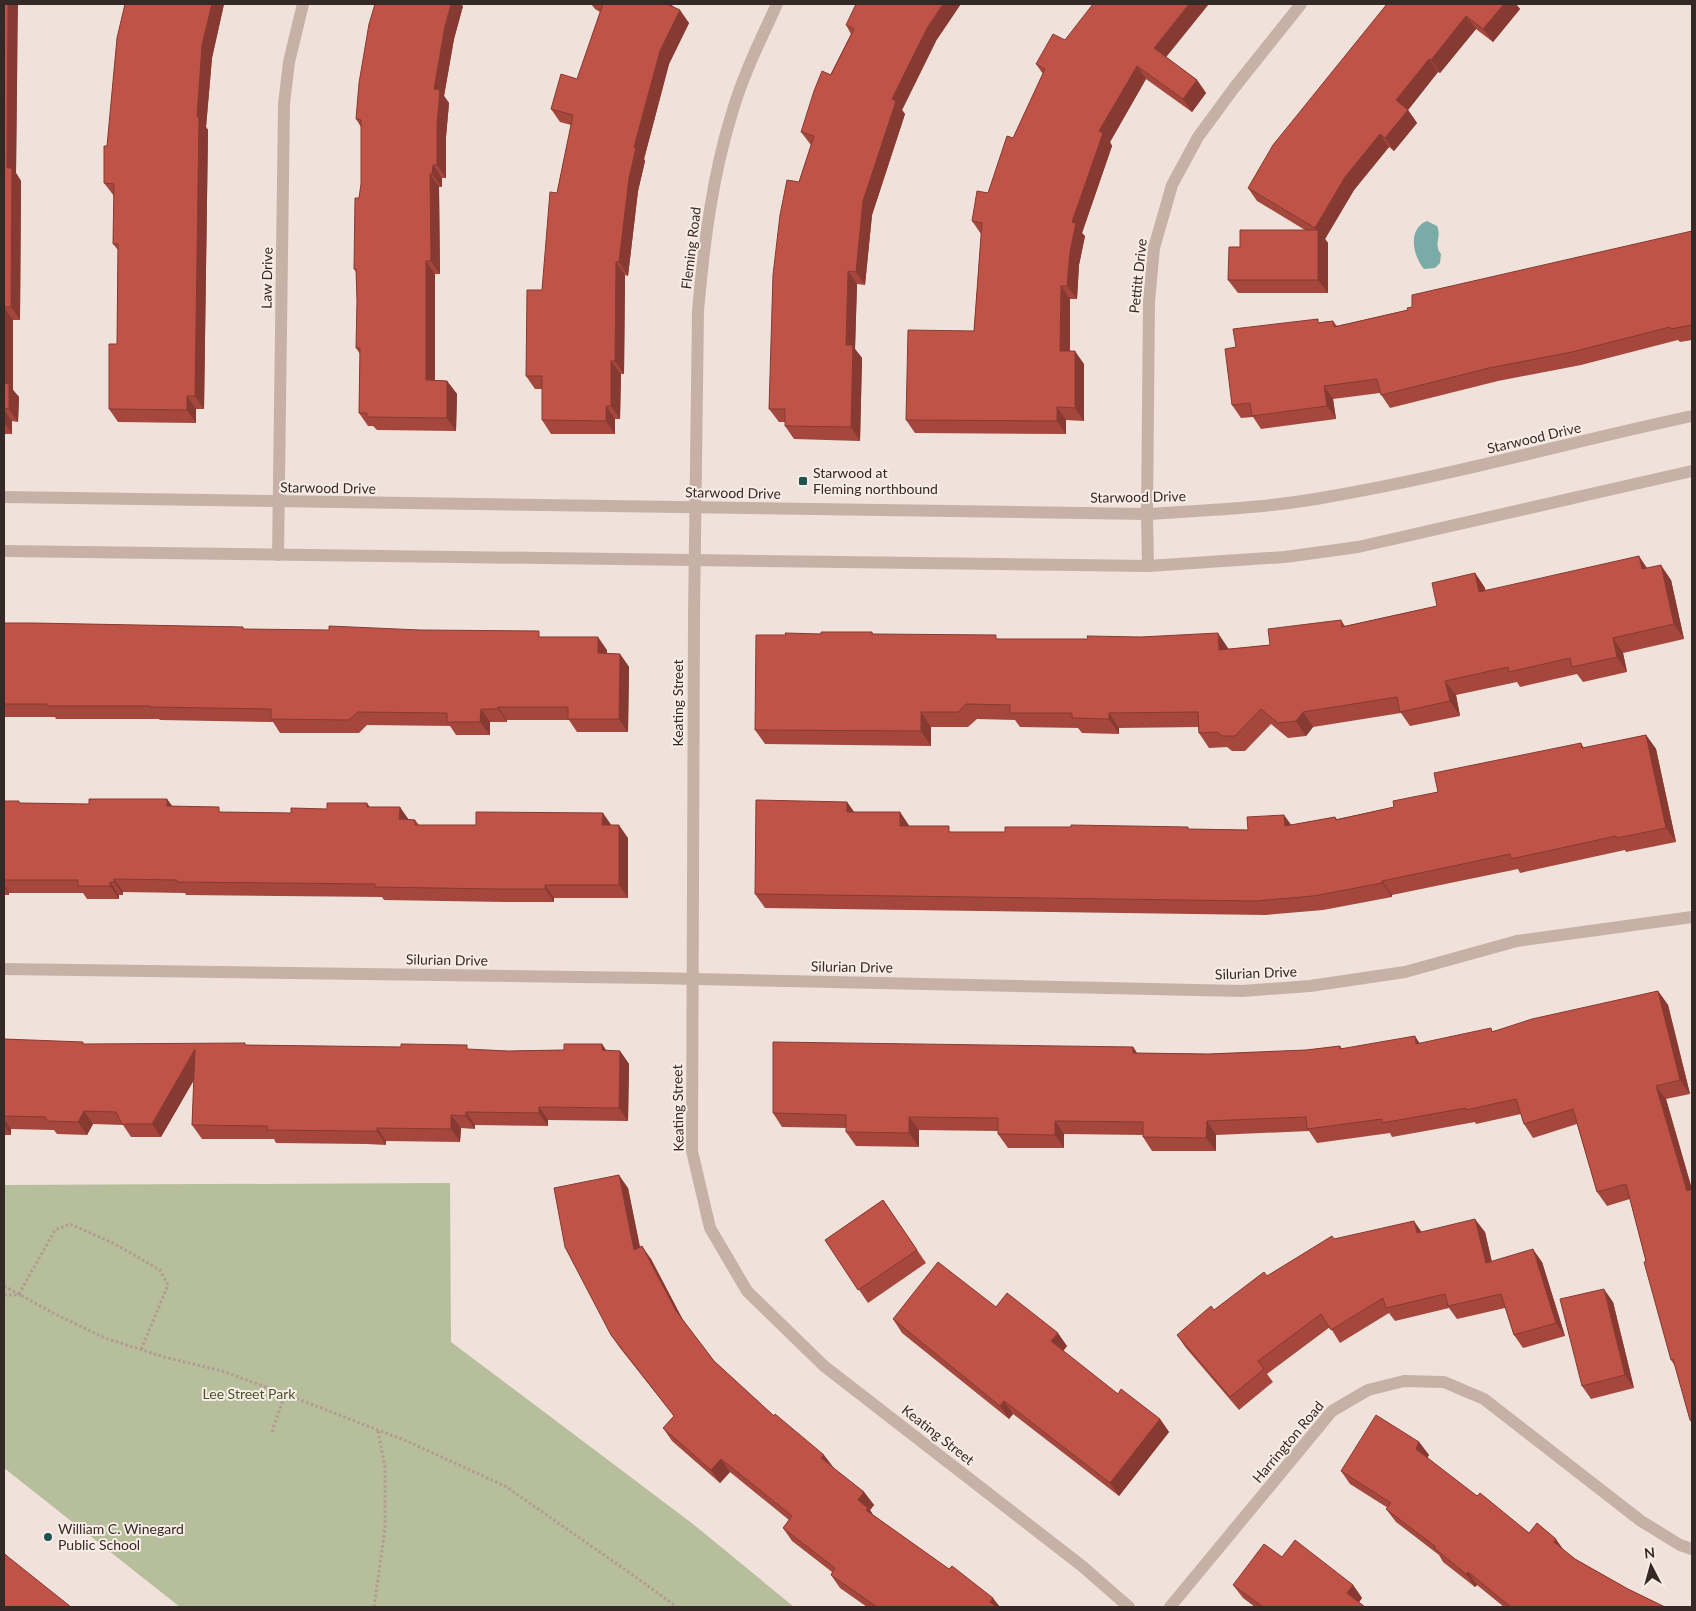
<svg xmlns="http://www.w3.org/2000/svg" width="1696" height="1611" font-family="Lato,sans-serif">
<style>
.green{fill:#b7be9b}
.water{fill:#7aaca7}
.lines{fill:none;stroke-linecap:round;stroke-linejoin:round}
.path{stroke:#b39b91;stroke-width:3;stroke-dasharray:2.5 2.5;stroke-linecap:butt}
.minor{stroke:#c7b1a6;stroke-width:12}
.wall{fill:#a5473d}
.shaded-wall{fill:#863a32}
.building{fill:#c05347;stroke:#863a32}
.poi-dot{fill:#1e534f;stroke:#f8ede6;stroke-width:2}
.labels{text-anchor:middle;stroke-width:4;stroke-linejoin:round;paint-order:stroke}
.street-label{font-size:14px;fill:#342927;stroke:#f8ede6}
.poi-label{font-size:14px;fill:#342927;stroke:#f8ede6;text-anchor:start}
.park-label{font-size:14px;fill:#49512c;stroke:#f8ede6}
</style>
<rect width="100%" height="100%" fill="#f0e2da"/>
<polygon class="green" points="450,1183 451,1342 693,1524 794,1607 180,1607 4,1468 4,1185"/>
<path class="water" d="M1427,221L1437,226C1442,237 1433,245 1441,254L1440,263L1435,268L1424,269C1413,256 1407,229 1427,221Z"/>
<g class="lines">
<g class="path">
<polyline points="4,1286 55,1314 105,1338 164,1357 222,1371 285,1394 409,1442 505,1486 637,1578 677,1607"/>
<polyline points="19,1294 55,1230 70,1224 115,1244 160,1270 168,1285 141,1350"/>
<polyline points="4,1295 21,1295"/>
<polyline points="272,1432 285,1394"/>
<polyline points="374,1607 385,1529 385,1467 378,1431"/>
</g>
<g class="minor">
<path d="M777,4C761,39 743,75 732,113C712,177 704,244 698,311L694,616L692,1151L710,1228L747,1291L824,1366L1082,1566L1129,1607"/>
<path d="M4,497L1147,514C1207,510 1268,508 1327,497C1450,476 1570,442 1692,416"/>
<polyline points="4,551 1148,566 1285,557 1358,547 1692,471"/>
<polyline points="278,555 284,104 289,62 303,4"/>
<polyline points="1148,566 1147,514 1149,302 1154,248 1172,185 1198,137 1234,88 1301,4"/>
<polyline points="4,969 651,978 1242,991 1310,986 1405,972 1517,941 1692,917"/>
<polyline points="1170,1607 1332,1411 1368,1390 1404,1381 1444,1382 1484,1399 1641,1521 1680,1545 1692,1549"/>
</g>
</g>
<g class="wall">
<polygon points="4,4 17,65 16,173 21,181 20,320 13,320 13,390 19,397 18,422 12,421 12,434 4,434"/>
<polygon points="125,4 224,4 212,58 206,127 208,130 204,409 196,409 196,423 118,422 109,409 117,344 118,250 113,244 114,196 104,183 107,146"/>
<polygon points="591,4 671,4 689,23 669,64 644,159 645,161 638,191 628,276 625,275 624,374 621,374 620,419 615,419 615,434 551,434 542,420 542,389 535,389 526,376 542,290 557,193 571,125 560,122 551,109 577,79 600,12 595,9"/>
<polygon points="1387,4 1516,4 1520,9 1493,42 1476,29 1440,73 1438,72 1408,110 1417,123 1394,151 1389,147 1354,190 1325,239 1328,243 1328,293 1238,293 1228,280 1240,247 1305,230 1257,201 1248,188"/>
<polygon points="463,6 454,39 444,96 449,103 446,137 446,178 442,178 442,187 439,187 440,274 435,274 435,380 447,381 457,394 456,431 377,430 373,426 368,426 359,413 360,354 356,348 357,301 356,272 354,269 361,184 361,127 356,119"/>
<polygon points="846,25 936,41 902,110 905,114 872,215 865,285 857,284 855,349 862,358 860,441 794,439 785,426 785,422 779,422 769,409 799,182 811,145 801,132 851,34"/>
<polygon points="1065,40 1166,57 1197,80 1206,93 1192,112 1146,79 1110,142 1112,146 1082,233 1085,236 1079,265 1077,299 1070,299 1070,351 1084,364 1084,421 1066,420 1066,434 915,433 906,420 974,331 981,234 972,221 988,193 1043,74 1036,64"/>
<polygon points="1692,231 1692,340 1680,342 1678,340 1581,365 1498,381 1390,408 1380,393 1333,399 1336,419 1261,429 1253,417 1241,418 1232,405 1236,347 1321,322 1333,321 1337,326 1408,310 1412,307"/>
<polygon points="1647,568 1671,580 1684,639 1623,653 1627,672 1583,682 1577,674 1520,687 1517,682 1456,695 1460,716 1410,726 1401,713 1313,727 1306,736 1288,738 1271,724 1245,751 1232,751 1227,747 1209,748 1199,733 1198,727 1119,728 1119,734 1082,733 1078,728 1020,727 1015,720 977,719 968,727 931,727 931,746 765,744 755,730 786,635 872,632 873,634 1228,648 1229,649 1270,645 1341,620 1345,626 1437,606 1475,573 1485,588 1485,590"/>
<polygon points="4,623 243,627 244,629 543,637 607,650 607,653 620,654 629,667 628,732 577,732 569,720 507,720 507,722 490,722 490,735 456,735 450,726 367,725 359,733 280,733 273,722 160,720 159,719 56,719 55,717 4,717"/>
<polygon points="1646,735 1656,749 1676,842 1626,852 1625,850 1520,873 1518,869 1392,895 1392,897 1323,910 1265,915 765,908 755,894 847,802 854,812 900,812 909,826 953,832 1005,832 1189,829 1248,830 1284,815 1291,825 1335,817 1337,819 1394,807 1581,743 1584,748"/>
<polygon points="4,801 20,803 173,806 223,812 291,813 327,809 367,803 370,807 408,819 415,820 419,825 611,825 628,838 628,898 554,898 554,902 505,902 384,900 382,897 186,895 185,893 123,892 123,895 119,895 119,899 87,899 83,893 9,893 9,895 4,895"/>
<polygon points="1658,991 1668,1005 1690,1094 1666,1099 1692,1189 1692,1424 1690,1420 1675,1366 1671,1360 1630,1199 1607,1206 1597,1192 1577,1124 1533,1138 1524,1124 1521,1114 1476,1124 1475,1122 1392,1137 1390,1133 1317,1143 1309,1131 1216,1135 1216,1151 1152,1151 1143,1137 1143,1135 1064,1134 1064,1148 1008,1148 998,1134 998,1131 919,1130 919,1147 856,1146 846,1132 846,1128 782,1127 773,1113 1133,1047 1137,1053 1208,1054 1306,1050 1340,1046 1342,1049 1420,1044 1493,1031"/>
<polygon points="4,1039 84,1044 246,1045 508,1051 564,1050 602,1044 606,1050 620,1051 629,1064 628,1121 548,1120 548,1126 475,1125 475,1129 461,1128 460,1142 386,1141 386,1145 367,1144 276,1143 274,1139 202,1139 192,1125 194,1080 161,1137 131,1137 123,1125 93,1124 87,1135 57,1134 54,1130 11,1129 11,1135 4,1135"/>
<polygon points="628,1188 640,1247 651,1259 683,1320 714,1361 774,1416 833,1468 864,1492 874,1505 870,1510 873,1515 1000,1607 867,1607 840,1588 831,1575 832,1572 792,1541 783,1528 789,1520 730,1472 720,1483 672,1441 663,1428 674,1416 620,1348 611,1335"/>
<polygon points="883,1200 926,1263 868,1303 825,1240"/>
<polygon points="1422,1232 1485,1232 1492,1262 1542,1262 1565,1336 1523,1348 1514,1335 1505,1308 1457,1319 1449,1308 1395,1321 1389,1313 1340,1343 1330,1327 1267,1374 1273,1382 1239,1410 1186,1348 1177,1335 1214,1310 1267,1276 1334,1239"/>
<polygon points="1613,1302 1634,1388 1591,1399 1582,1386"/>
<polygon points="996,1307 1067,1346 1063,1351 1118,1394 1160,1419 1169,1432 1119,1496 1013,1414 1009,1419 902,1333 893,1319"/>
<polygon points="1419,1442 1429,1455 1427,1458 1477,1496 1529,1533 1564,1550 1575,1559 1628,1589 1665,1607 1504,1607 1477,1585 1475,1587 1443,1562 1439,1555 1396,1522 1386,1509 1388,1508 1350,1484 1341,1471"/>
<polygon points="1282,1557 1353,1585 1362,1598 1359,1602 1365,1607 1255,1607 1243,1598 1233,1585"/>
</g>
<g class="shaded-wall">
<polygon points="8,4 18,4 16,173 21,181 20,320 11,307 7,168"/>
<polygon points="212,4 224,4 212,58 206,127 208,130 204,409 195,396 197,117 202,45"/>
<polygon points="451,4 461,4 463,6 454,39 444,96 449,103 446,137 446,178 437,165 434,89 445,26"/>
<polygon points="943,4 961,4 936,41 902,110 905,114 872,215 865,285 856,272 863,201 892,99 927,28"/>
<polygon points="1189,4 1209,4 1163,61 1154,48"/>
<polygon points="1504,4 1516,4 1520,9 1493,42 1483,29"/>
<polygon points="680,10 689,23 669,64 644,159 645,161 638,191 628,276 619,262 629,178 634,147 660,51"/>
<polygon points="1466,16 1476,29 1440,73 1431,60"/>
<polygon points="1429,59 1438,72 1408,110 1417,123 1394,151 1385,138 1396,100"/>
<polygon points="1137,66 1146,79 1110,142 1112,146 1082,233 1085,236 1079,265 1077,299 1067,286 1072,222 1099,131"/>
<polygon points="1197,80 1206,93 1192,112 1183,99"/>
<polygon points="1380,134 1389,147 1354,190 1325,239 1328,243 1328,293 1318,280 1318,233 1315,228 1345,177"/>
<polygon points="433,165 442,178 442,187 432,174"/>
<polygon points="430,174 439,187 440,274 431,261"/>
<polygon points="426,261 435,274 435,393 426,380"/>
<polygon points="616,262 625,275 624,374 615,361"/>
<polygon points="848,271 857,284 855,349 862,358 860,441 851,427 846,345"/>
<polygon points="1061,286 1070,299 1070,364 1060,351"/>
<polygon points="4,307 13,320 13,390 19,397 18,422 9,409 4,383"/>
<polygon points="1075,351 1084,364 1084,421 1075,408"/>
<polygon points="611,361 621,374 620,419 611,406"/>
<polygon points="447,381 457,394 456,431 447,418"/>
<polygon points="1324,386 1333,399 1336,419 1327,406"/>
<polygon points="187,396 196,409 196,423 187,410"/>
<polygon points="606,406 615,419 615,434 606,421"/>
<polygon points="1057,407 1066,420 1066,434 1057,421"/>
<polygon points="4,410 12,421 12,434 4,422"/>
<polygon points="1639,556 1649,571 1642,569"/>
<polygon points="1661,565 1671,580 1684,639 1674,624"/>
<polygon points="1475,573 1485,588 1489,606 1479,592"/>
<polygon points="1218,633 1228,648 1229,665 1219,650"/>
<polygon points="598,637 607,650 607,666 598,653"/>
<polygon points="1613,638 1623,653 1627,672 1617,657"/>
<polygon points="620,654 629,667 628,732 619,719"/>
<polygon points="1445,681 1456,695 1460,716 1450,701"/>
<polygon points="498,707 507,720 507,722 498,709"/>
<polygon points="481,709 490,722 490,735 480,722"/>
<polygon points="921,712 931,727 931,746 921,731"/>
<polygon points="1303,712 1313,727 1306,736 1296,721"/>
<polygon points="1109,713 1119,728 1119,734 1109,719"/>
<polygon points="1646,735 1656,749 1676,842 1666,828"/>
<polygon points="167,799 177,812 167,806"/>
<polygon points="847,802 857,816 847,812"/>
<polygon points="400,807 409,820 399,819"/>
<polygon points="900,812 910,827 900,826"/>
<polygon points="603,813 612,826 602,825"/>
<polygon points="1284,815 1294,829 1285,826"/>
<polygon points="619,825 628,838 628,898 619,885"/>
<polygon points="114,879 123,892 123,895 114,882"/>
<polygon points="1382,881 1392,895 1392,897 1382,883"/>
<polygon points="110,882 119,895 119,899 110,886"/>
<polygon points="4,884 9,893 9,895 4,886"/>
<polygon points="545,885 554,898 554,902 545,889"/>
<polygon points="1658,991 1668,1005 1690,1094 1680,1080"/>
<polygon points="1415,1036 1424,1050 1416,1044"/>
<polygon points="602,1044 611,1058 602,1050"/>
<polygon points="1133,1047 1142,1061 1133,1053"/>
<polygon points="195,1049 204,1062 161,1137 152,1124"/>
<polygon points="620,1051 629,1064 628,1121 619,1108"/>
<polygon points="1656,1086 1666,1099 1692,1190 1687,1191"/>
<polygon points="539,1107 548,1120 548,1126 539,1113"/>
<polygon points="84,1111 93,1124 87,1135 78,1122"/>
<polygon points="466,1112 475,1125 475,1129 466,1116"/>
<polygon points="451,1115 461,1128 460,1142 451,1129"/>
<polygon points="909,1117 919,1130 919,1147 909,1133"/>
<polygon points="4,1119 11,1129 11,1135 4,1125"/>
<polygon points="1055,1121 1064,1134 1064,1148 1055,1135"/>
<polygon points="1207,1121 1216,1135 1216,1151 1206,1138"/>
<polygon points="377,1128 386,1141 386,1145 377,1131"/>
<polygon points="619,1175 628,1188 643,1263 634,1250"/>
<polygon points="1475,1219 1485,1232 1495,1276 1486,1263"/>
<polygon points="1414,1221 1423,1234 1417,1233"/>
<polygon points="642,1246 651,1259 685,1324 676,1311"/>
<polygon points="1533,1249 1542,1262 1565,1336 1556,1323"/>
<polygon points="1604,1289 1613,1302 1634,1388 1625,1375"/>
<polygon points="1058,1333 1067,1346 1060,1355 1051,1341"/>
<polygon points="1004,1401 1013,1414 1009,1419 1000,1406"/>
<polygon points="1160,1419 1169,1432 1119,1496 1110,1483"/>
<polygon points="1419,1442 1429,1455 1425,1462 1416,1449"/>
<polygon points="824,1455 834,1468 821,1458"/>
<polygon points="721,1459 730,1472 720,1483 711,1470"/>
<polygon points="864,1492 874,1505 870,1510 877,1521 875,1523 858,1500"/>
<polygon points="1556,1539 1565,1552 1554,1542"/>
<polygon points="1468,1572 1477,1585 1475,1587 1466,1574"/>
<polygon points="1353,1585 1362,1598 1356,1606 1347,1593"/>
<polygon points="993,1598 1000,1607 994,1607 990,1602"/>
</g>
<g class="building">
<polygon points="4,4 8,4 7,168 12,168 11,307 4,307"/>
<polygon points="125,4 212,4 202,45 197,117 199,117 195,396 187,396 187,410 109,409 109,344 117,344 118,244 113,244 114,184 104,183 104,146 107,146 117,38"/>
<polygon points="375,4 451,4 445,26 434,89 440,90 437,124 437,165 433,165 432,174 430,174 431,261 426,261 426,380 447,381 447,418 367,417 367,413 359,413 360,348 356,348 357,301 356,269 354,269 355,198 359,198 361,184 361,120 356,119 359,83 369,24"/>
<polygon points="602,4 667,4 680,10 660,51 634,147 636,148 629,178 619,262 616,262 615,361 611,361 611,406 606,406 606,421 542,420 542,376 526,376 527,290 542,290 550,192 557,193 573,115 551,109 561,74 577,79 603,4"/>
<polygon points="856,4 943,4 927,28 892,99 896,101 863,201 856,272 848,271 846,345 853,345 851,427 785,426 785,409 769,409 773,275 780,215 787,180 799,182 814,136 801,132 814,91 822,71 831,75 854,29 846,25"/>
<polygon points="1093,4 1189,4 1154,48 1197,80 1183,99 1137,66 1099,131 1103,133 1072,222 1076,223 1070,252 1067,286 1061,286 1060,351 1075,351 1075,408 1057,407 1057,421 906,420 908,330 974,331 982,223 972,221 977,191 988,193 1007,136 1013,138 1045,69 1036,64 1053,34 1065,40"/>
<polygon points="1387,4 1504,4 1483,29 1466,16 1431,60 1429,59 1396,100 1408,110 1385,138 1380,134 1345,177 1315,228 1248,188 1273,145"/>
<polygon points="1240,230 1318,230 1318,280 1228,280 1229,247 1240,247"/>
<polygon points="1692,231 1692,325 1671,329 1670,327 1572,352 1489,368 1381,395 1377,379 1324,386 1327,406 1252,416 1250,403 1232,405 1225,349 1236,347 1233,329 1318,319 1318,323 1333,321 1334,327 1408,310 1407,308 1412,307 1412,295"/>
<polygon points="4,307 4,383 9,384 9,409 4,408"/>
<polygon points="1639,556 1642,569 1661,565 1674,624 1613,638 1617,657 1572,667 1570,658 1509,672 1508,667 1445,681 1450,701 1400,712 1397,697 1303,712 1296,721 1278,723 1261,709 1235,736 1222,736 1217,732 1199,733 1198,712 1109,713 1109,719 1072,718 1072,713 1010,713 1010,705 966,704 958,712 921,712 921,731 755,730 756,635 786,635 785,633 821,634 821,632 872,632 872,634 996,635 996,639 1088,639 1087,636 1141,637 1218,633 1219,650 1270,645 1268,629 1341,620 1342,627 1437,606 1432,583 1475,573 1479,592"/>
<polygon points="4,623 33,623 243,627 243,629 329,630 329,626 420,630 539,631 539,637 598,637 598,653 620,654 619,719 568,719 568,707 498,707 498,709 481,709 480,722 447,722 447,713 358,712 349,720 271,719 271,709 150,707 150,706 47,706 47,704 4,704"/>
<polygon points="1646,735 1666,828 1617,838 1616,836 1511,859 1510,854 1382,881 1382,883 1313,896 1255,901 755,894 756,800 847,802 847,812 900,812 900,826 949,826 949,832 1005,832 1005,827 1071,827 1071,825 1188,827 1188,829 1248,830 1247,817 1284,815 1285,826 1335,817 1336,820 1394,807 1393,801 1438,792 1434,773 1581,743 1582,748"/>
<polygon points="89,799 167,799 167,806 219,807 219,812 291,813 291,808 327,809 327,803 367,803 367,807 400,807 399,819 415,820 415,825 476,825 476,812 603,813 602,825 619,825 619,885 545,885 545,889 496,889 375,887 375,884 177,882 177,880 114,879 114,882 110,882 110,886 78,886 78,880 4,880 4,801 19,801 19,803 89,804"/>
<polygon points="1658,991 1680,1080 1656,1086 1687,1191 1692,1189 1692,1420 1690,1420 1673,1359 1671,1360 1644,1262 1646,1261 1626,1184 1597,1192 1573,1109 1524,1124 1516,1099 1466,1110 1466,1108 1382,1123 1382,1119 1307,1129 1306,1117 1207,1121 1206,1138 1143,1137 1143,1122 1055,1121 1055,1135 998,1134 998,1118 909,1117 909,1133 846,1132 846,1115 773,1113 773,1042 1133,1047 1133,1053 1208,1054 1306,1050 1340,1046 1340,1049 1415,1036 1416,1044 1491,1028 1492,1032 1532,1019"/>
<polygon points="4,1039 83,1042 83,1044 245,1043 245,1045 401,1047 401,1044 467,1045 467,1049 508,1051 564,1050 564,1044 602,1044 602,1050 620,1051 619,1108 539,1107 539,1113 466,1112 466,1116 451,1115 451,1129 377,1128 377,1131 358,1131 267,1130 267,1126 192,1125 195,1049 152,1124 122,1124 116,1112 84,1111 78,1122 48,1121 45,1117 4,1116"/>
<polygon points="619,1175 634,1250 642,1246 676,1311 714,1361 774,1416 775,1414 824,1455 821,1458 864,1492 858,1500 868,1508 866,1510 949,1569 952,1566 993,1598 990,1602 997,1607 877,1607 831,1575 835,1568 783,1528 792,1516 721,1459 711,1470 663,1428 674,1416 611,1335 565,1247 554,1188"/>
<polygon points="883,1200 917,1250 858,1290 825,1240"/>
<polygon points="1475,1219 1486,1263 1533,1249 1556,1323 1514,1335 1501,1294 1448,1306 1445,1294 1386,1308 1383,1298 1331,1330 1321,1314 1258,1361 1264,1369 1230,1397 1177,1335 1211,1306 1214,1310 1264,1272 1267,1276 1332,1236 1334,1239 1414,1221 1417,1233"/>
<polygon points="938,1262 996,1307 1007,1293 1058,1333 1051,1341 1118,1394 1121,1389 1160,1419 1110,1483 1004,1401 1000,1406 893,1319"/>
<polygon points="1604,1289 1625,1375 1582,1386 1560,1299"/>
<polygon points="1376,1415 1419,1442 1416,1449 1477,1496 1480,1493 1529,1533 1537,1523 1556,1539 1554,1542 1575,1559 1628,1589 1665,1607 1511,1607 1468,1572 1466,1574 1434,1548 1436,1547 1386,1509 1391,1503 1341,1471"/>
<polygon points="1295,1540 1353,1585 1347,1593 1365,1607 1263,1607 1233,1585 1264,1544 1282,1557"/>
<polygon points="4,1553 7,1556 71,1607 4,1607"/>
</g>
<g class="poi-dot">
<rect x="798" y="476" width="10" height="10" rx="2.5"/>
<circle cx="48" cy="1537" r="5"/>
</g>
<g class="labels">
<g class="street-label">
<text transform="translate(691 248) rotate(-83)" y="5">Fleming Road</text>
<text transform="translate(1138 276) rotate(-84)" y="5">Pettitt Drive</text>
<text transform="translate(267 278) rotate(-89)" y="5">Law Drive</text>
<text transform="translate(1534 438) rotate(-13)" y="5">Starwood Drive</text>
<text transform="translate(328 488) rotate(1)" y="5">Starwood Drive</text>
<text transform="translate(733 493) rotate(1)" y="5">Starwood Drive</text>
<text transform="translate(1138 497) rotate(-1)" y="5">Starwood Drive</text>
<text transform="translate(678 703) rotate(-90)" y="5">Keating Street</text>
<text transform="translate(447 960) rotate(1)" y="5">Silurian Drive</text>
<text transform="translate(852 967) rotate(1)" y="5">Silurian Drive</text>
<text transform="translate(1256 973) rotate(-2)" y="5">Silurian Drive</text>
<text transform="translate(678 1108) rotate(-91)" y="5">Keating Street</text>
<text transform="translate(938 1435) rotate(38)" y="5">Keating Street</text>
<text transform="translate(1288 1442) rotate(-50)" y="5">Harrington Road</text>
</g>
<g class="poi-label">
<text x="813" y="478">Starwood at<tspan x="813" dy="16">Fleming northbound</tspan></text>
<text x="58" y="1534">William C. Winegard<tspan x="58" dy="16">Public School</tspan></text>
</g>
<g class="park-label">
<text x="249" y="1399">Lee Street Park</text>
</g>
</g>
<rect width="1696" height="1611" fill="none" stroke="#342927" stroke-width="10"/>
<g transform="translate(1651 1566) rotate(354)" stroke="#f8ede6" stroke-width="4" paint-order="stroke">
<path d="M0-4L9 19L0 12L-9 19Z" fill="#342927"/>
<text y="-8" font-size="14" font-weight="bold" text-anchor="middle" fill="#342927">N</text>
</g>
</svg>
